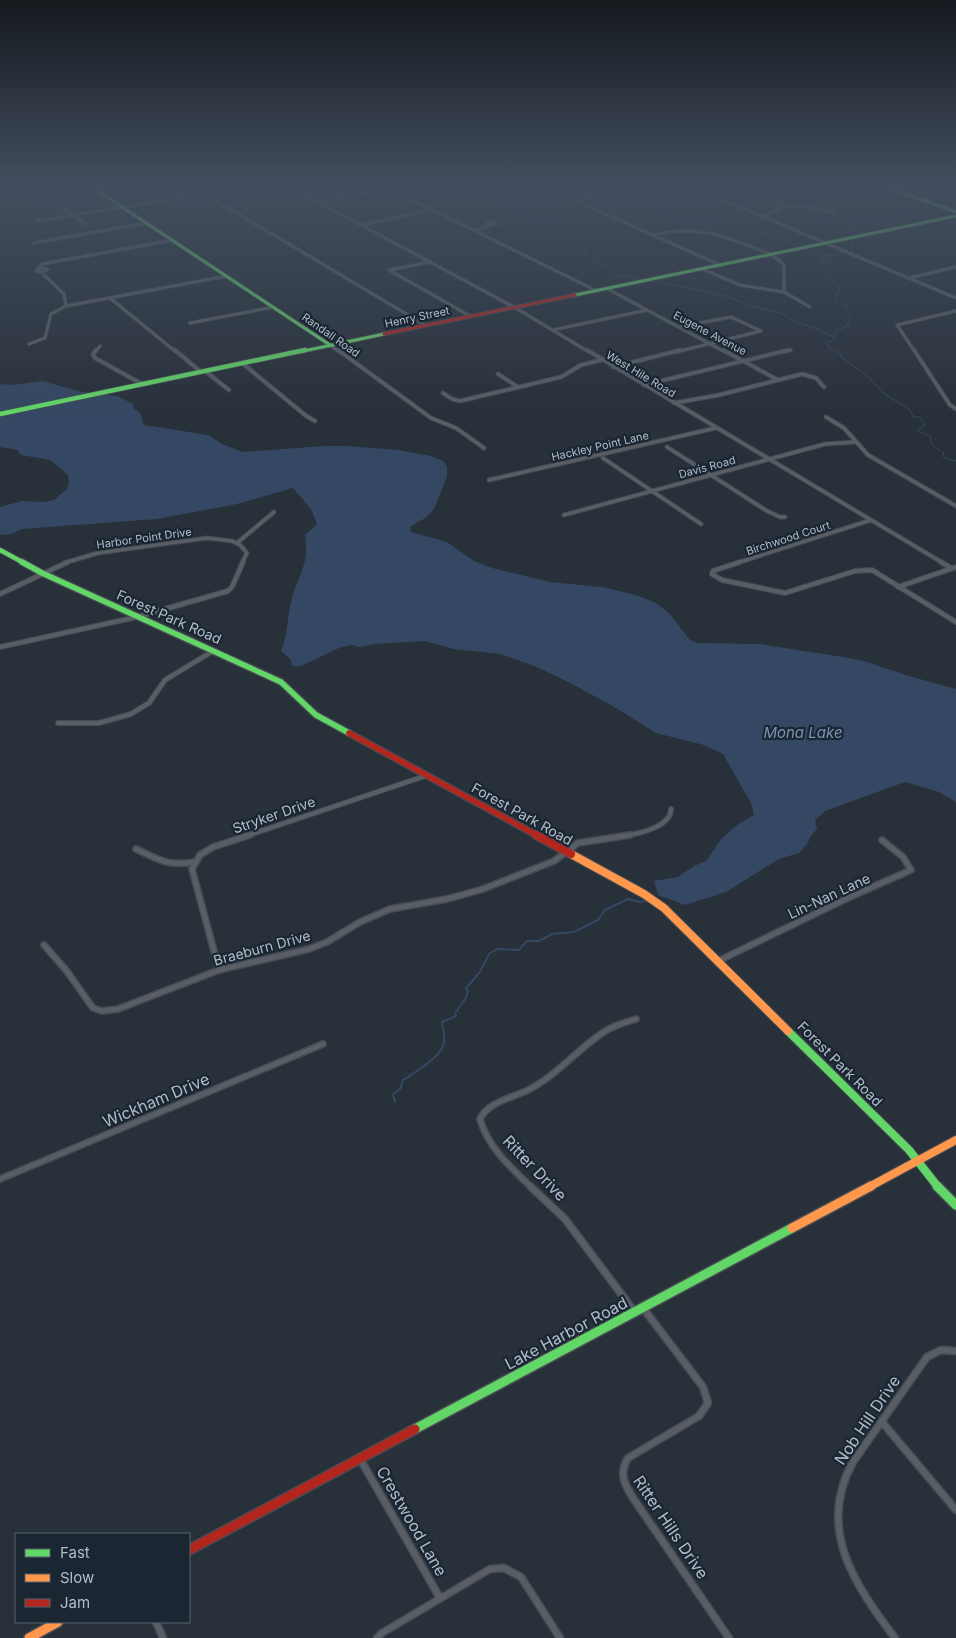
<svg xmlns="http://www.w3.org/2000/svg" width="956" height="1638" font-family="Inter,sans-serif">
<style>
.green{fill:#253b3f}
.water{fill:#344863}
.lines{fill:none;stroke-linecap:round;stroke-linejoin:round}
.stream-far1{stroke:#344863;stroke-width:1}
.stream{stroke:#344863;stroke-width:2}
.street-far4-casing{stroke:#474c53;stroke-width:4}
.street-far3-casing{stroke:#474c53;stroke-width:5}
.street-far2-casing{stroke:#474c53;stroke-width:6}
.street-far1-casing{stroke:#474c53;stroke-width:8}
.street-casing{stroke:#474c53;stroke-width:9}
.fast-far4-casing{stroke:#474c53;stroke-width:4.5}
.fast-far3-casing{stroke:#474c53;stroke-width:6}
.fast-far2-casing{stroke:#474c53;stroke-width:8}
.fast-far1-casing{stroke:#474c53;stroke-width:10}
.fast-casing{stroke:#474c53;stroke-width:12}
.slow-far1-casing{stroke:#474c53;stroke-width:10}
.slow-casing{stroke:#474c53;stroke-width:12}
.jam-far3-casing{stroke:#474c53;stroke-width:4.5}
.jam-far2-casing{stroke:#474c53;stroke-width:8}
.jam-far1-casing{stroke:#474c53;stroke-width:10}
.jam-casing{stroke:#474c53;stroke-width:12}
.street-far4{stroke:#595e66;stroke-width:2.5}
.street-far3{stroke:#595e66;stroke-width:3}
.street-far2{stroke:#595e66;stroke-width:4}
.street-far1{stroke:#595e66;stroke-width:5}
.street{stroke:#595e66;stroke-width:6}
.fast-far4{stroke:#63d668;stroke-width:3}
.fast-far3{stroke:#63d668;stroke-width:4.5}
.fast-far2{stroke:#63d668;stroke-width:5.5}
.fast-far1{stroke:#63d668;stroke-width:8}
.fast{stroke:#63d668;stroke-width:9}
.slow-far1{stroke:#ff974d;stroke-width:8}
.slow{stroke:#ff974d;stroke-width:9}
.jam-far3{stroke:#b3261e;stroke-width:3}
.jam-far2{stroke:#b3261e;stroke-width:5.5}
.jam-far1{stroke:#b3261e;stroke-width:8}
.jam{stroke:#b3261e;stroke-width:9}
.labels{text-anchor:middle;stroke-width:4.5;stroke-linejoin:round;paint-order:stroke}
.far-street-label{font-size:11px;fill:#b2bcca;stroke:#1b2633}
.street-label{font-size:14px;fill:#b2bcca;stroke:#1b2633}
.water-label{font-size:15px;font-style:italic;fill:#7892b3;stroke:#1b2633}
.near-street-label{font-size:16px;fill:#b2bcca;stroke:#1b2633}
</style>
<rect width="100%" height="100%" fill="#283039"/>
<polygon class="green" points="0,187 92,187 104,194 0,211"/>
<path class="water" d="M43,381L81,392L117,396L133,404V408L140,413L144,425L208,435L222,444L243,452L323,446H347L398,450L431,456L443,461L447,467V476L435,507L427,517L410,527L411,532L447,542L474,561L492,568L550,582L602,587L636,595L656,603L669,613L690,640L698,643L759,644L843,657L864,661L909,676L956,689V802L939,792L905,782L825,811L815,820L817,829L810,837L808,843L799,853L779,859L726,892L685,905L658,895L654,881L678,877L694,866L706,861L722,838L737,825L754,815L752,805L723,754L704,745L656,733L616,708L574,685L537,667L500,654L454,649L424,641L374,644L359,647L352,645L341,647L301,666H292L291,660L281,651C288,635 287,616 292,598C300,571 309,566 305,535L317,524L311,509L293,488L237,504L157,519L22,529L11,534L0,535V507L22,501L44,502L54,500L67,489L69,482L68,475L50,460L21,455L17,450L0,447V384L12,385Z"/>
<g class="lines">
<g class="stream-far1">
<polyline points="453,187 499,201 547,222 564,226 572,230 568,238 574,244 586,250 584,253 589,255 590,258 617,275 640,278"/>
<path d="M642,187L640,189L650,199L643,200C666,216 694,223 721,221L724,225L776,236L796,246"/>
<polyline points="927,187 932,190 930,191 931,201"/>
<polyline points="801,205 800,202 804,196"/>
<polyline points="803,208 815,218 845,233"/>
<polyline points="846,237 844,236 853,230 850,225 852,224 892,218 927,203"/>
<polyline points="852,241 852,251"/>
<polyline points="807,251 824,256 824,259 821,260 831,264 824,269 840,289 836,295 836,301 848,306 846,311 852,317 848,321 848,325 835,332 835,340 825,343 829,346 828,348 842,354 840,356 871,379 883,393 909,409 913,416 921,418 925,425 917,431 930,436 932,445 943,452 944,458 956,461"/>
<polyline points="823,255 836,256 844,252"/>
<polyline points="653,281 725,296 755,307 783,314 793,321 817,329 835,338"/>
</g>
<path class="stream" d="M395,1102L393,1094L400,1089L403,1080C414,1073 442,1057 444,1042C445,1036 443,1028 442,1022L456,1016L455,1013L466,998L468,991L466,988L480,972L489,954L497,949L519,950L527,941H539L552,934L574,932L598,920L605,910L628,899L640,902L648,900"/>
<g class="street-far4-casing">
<g id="street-far4">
<polyline points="193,187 425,325"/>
<polyline points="290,187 514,307 589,352"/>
<polyline points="386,187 595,290"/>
<polyline points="545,187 720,265"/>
<polyline points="692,187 956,298"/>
<polyline points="577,200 614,191"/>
<polyline points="319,202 389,189"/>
<polyline points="56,203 86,224"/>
<polyline points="778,205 819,208 833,212"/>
<polyline points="763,216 777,211 777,195"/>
<polyline points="37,221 203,194"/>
<polygon points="491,222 497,224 487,223"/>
<polyline points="361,225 432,210"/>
<polyline points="474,231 491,225"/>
<path d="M653,235C690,226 720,233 754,248C766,252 776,256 784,265V292L810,307"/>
<polyline points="34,243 146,223"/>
<polyline points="40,268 48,269 42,272 36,271 42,264 173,240"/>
<polyline points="702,269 740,285 784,292"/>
<polyline points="389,270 470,316"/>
<polyline points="389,270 430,262"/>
<polyline points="909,278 956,267"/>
<polyline points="606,288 725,352"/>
<polyline points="110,298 176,352"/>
<polyline points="66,306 227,276"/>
<polyline points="190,323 274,307"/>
<polyline points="679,327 731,317 761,331"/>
<polyline points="553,330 647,310"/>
<polyline points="29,344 45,338 51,314 66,306 64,294 44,275"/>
<polyline points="330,345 339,352"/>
<polyline points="95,352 100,346"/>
<polyline points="676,352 761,331"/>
<polyline points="784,352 791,350"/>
<polyline points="915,352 897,325 956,311"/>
</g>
</g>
<g class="street-far3-casing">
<g id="street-far3">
<polyline points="96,350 93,354 95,358 142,384"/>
<polyline points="175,350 201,372"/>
<polyline points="338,350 431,418 456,428 484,448"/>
<polyline points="587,350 943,563"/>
<polyline points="723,350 778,380"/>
<polyline points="914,350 950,405 956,409"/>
<polyline points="242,363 305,415 315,421"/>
<polyline points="613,367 681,350"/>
<polyline points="205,371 229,390"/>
<polyline points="498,374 518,387"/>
<polyline points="644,385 789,350"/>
<polyline points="443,393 452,399 460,401 561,377 581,365 601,360"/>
<polyline points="674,403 719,395 802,374 816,378 824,387"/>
<polyline points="826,417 844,428 868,455 956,506"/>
<polyline points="667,447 767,511 780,517 785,517"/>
<polyline points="603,458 701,524"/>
<polyline points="489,480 716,428"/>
<polyline points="564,515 825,444 856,442"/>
<polyline points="237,543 274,512"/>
<polyline points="64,563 98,553 207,538 232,541 240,545 247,553 242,563"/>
<polyline points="737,563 871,520"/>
</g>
</g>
<g class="street-far2-casing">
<g id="street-far2">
<polyline points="740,562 713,571 712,574 722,580 785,593 855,571 872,570 956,622"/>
<polyline points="941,562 951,568"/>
<polyline points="898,587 956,567"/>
<polyline points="0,594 68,562"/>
<polyline points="0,647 137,617 228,591 232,587 243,562"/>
<polyline points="58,723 99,723 131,714 149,703 165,680 213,651"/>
<polyline points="246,836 425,776"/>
<path d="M623,836C638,834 671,827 671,809"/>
</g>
</g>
<g class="street-far1-casing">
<g id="street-far1">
<path d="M136,849C162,861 166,866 195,862"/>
<polyline points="44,945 66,970 93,1008 102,1011 118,1009 219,970 309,949 327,942 360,922 390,909 447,899 483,889 554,861 578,843 630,835"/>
<polyline points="718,961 852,896 911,870 903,857 882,840"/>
<polyline points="219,970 192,869 200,855 213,847 250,835"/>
<polyline points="0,1179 323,1044"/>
<path d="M531,1187C511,1168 487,1146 480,1119C488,1102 512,1098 528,1090C558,1075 579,1047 607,1030C615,1025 627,1022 636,1019"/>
</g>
</g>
<g class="street-casing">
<g id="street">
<polyline points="530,1186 565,1219 634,1311"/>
<path d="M643,1308L703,1387L708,1403L699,1416L628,1458C618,1474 625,1486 635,1501L729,1638"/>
<polyline points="882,1422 956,1510"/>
<polyline points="360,1459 440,1598"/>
<polyline points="156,1622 163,1638"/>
<polyline points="377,1638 382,1633 490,1569 504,1568 521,1577 560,1638"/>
<path d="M895,1638C855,1585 816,1529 853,1462L927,1357L941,1350L956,1351"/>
</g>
</g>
<g class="fast-far4-casing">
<g id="fast-far4">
<polyline points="92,187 330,345"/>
<polyline points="887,187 956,212"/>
<polyline points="575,295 956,216"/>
<polyline points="299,352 384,334"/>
</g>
</g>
<g class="fast-far3-casing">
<g id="fast-far3">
<polyline points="0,414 305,350"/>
<polyline points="0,550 24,563"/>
</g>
</g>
<g class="fast-far2-casing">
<polyline id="fast-far2" points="22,562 42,573 281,682 316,715 349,733"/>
</g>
<g class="fast-far1-casing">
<polyline id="fast-far1" points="788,1031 909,1150 938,1187"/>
</g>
<g class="fast-casing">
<g id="fast">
<polyline points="937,1186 956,1205"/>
<polyline points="415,1429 792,1228"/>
</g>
</g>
<g class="slow-far1-casing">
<g id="slow-far1">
<polyline points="571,854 644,894 664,908 788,1031"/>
<polyline points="869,1187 956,1140"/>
</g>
</g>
<g class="slow-casing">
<g id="slow">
<polyline points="792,1228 871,1186"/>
<polyline points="29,1638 58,1622"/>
</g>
</g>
<g class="jam-far3-casing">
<polyline id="jam-far3" points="384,334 575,295"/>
</g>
<g class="jam-far2-casing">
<polyline id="jam-far2" points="349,733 538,836"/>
</g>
<g class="jam-far1-casing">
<polyline id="jam-far1" points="536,835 571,854"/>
</g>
<g class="jam-casing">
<polyline id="jam" points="189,1550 415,1429"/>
</g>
<use href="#street-far4" class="street-far4"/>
<use href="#street-far3" class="street-far3"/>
<use href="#street-far2" class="street-far2"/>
<use href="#street-far1" class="street-far1"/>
<use href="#street" class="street"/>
<use href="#fast-far4" class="fast-far4"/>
<use href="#fast-far3" class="fast-far3"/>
<use href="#fast-far2" class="fast-far2"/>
<use href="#fast-far1" class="fast-far1"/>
<use href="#fast" class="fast"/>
<use href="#slow-far1" class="slow-far1"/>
<use href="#slow" class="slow"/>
<use href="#jam-far3" class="jam-far3"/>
<use href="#jam-far2" class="jam-far2"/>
<use href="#jam-far1" class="jam-far1"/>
<use href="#jam" class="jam"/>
</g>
<linearGradient id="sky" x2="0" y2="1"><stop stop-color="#161a1f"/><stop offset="0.45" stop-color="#424e5f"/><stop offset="1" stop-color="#424e5f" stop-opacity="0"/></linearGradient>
<rect width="956" height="416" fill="url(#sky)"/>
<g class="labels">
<g class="far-street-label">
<text transform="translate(417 317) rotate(-12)" y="4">Henry Street</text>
<text transform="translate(710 333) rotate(28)" y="4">Eugene Avenue</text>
<text transform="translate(331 335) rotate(35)" y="4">Randall Road</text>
<text transform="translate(641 374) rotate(31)" y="4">West Hile Road</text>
<text transform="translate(600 446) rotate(-13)" y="4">Hackley Point Lane</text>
<text transform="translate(707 467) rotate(-15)" y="4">Davis Road</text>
<text transform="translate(144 538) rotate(-8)" y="4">Harbor Point Drive</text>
<text transform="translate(788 538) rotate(-18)" y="4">Birchwood Court</text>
</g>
<g class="street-label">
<text transform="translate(169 617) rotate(24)" y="5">Forest Park Road</text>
<text transform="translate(522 814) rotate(29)" y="5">Forest Park Road</text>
<text transform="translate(274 815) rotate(-19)" y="5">Stryker Drive</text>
<text transform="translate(829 896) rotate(-25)" y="5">Lin-Nan Lane</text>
<text transform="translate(262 948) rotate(-15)" y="5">Braeburn Drive</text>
<text transform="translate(840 1064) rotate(45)" y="5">Forest Park Road</text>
</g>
<g class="water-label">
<text x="803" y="738">Mona Lake</text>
</g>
<g class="near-street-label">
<text transform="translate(156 1100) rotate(-23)" y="6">Wickham Drive</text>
<text transform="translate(535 1168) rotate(46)" y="6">Ritter Drive</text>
<text transform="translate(566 1333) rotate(-28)" y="6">Lake Harbor Road</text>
<text transform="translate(867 1420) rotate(-56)" y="6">Nob Hill Drive</text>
<text transform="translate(412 1521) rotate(60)" y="6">Crestwood Lane</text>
<text transform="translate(671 1527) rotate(56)" y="6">Ritter Hills Drive</text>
</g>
</g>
<rect x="15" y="1533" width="175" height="90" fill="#1b2633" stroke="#57626f"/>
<rect x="25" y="1549" width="25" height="8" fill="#63d668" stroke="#57626f"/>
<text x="60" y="1558" font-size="15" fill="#b2bcca">Fast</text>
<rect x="25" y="1574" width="25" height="8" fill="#ff974d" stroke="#57626f"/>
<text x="60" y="1583" font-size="15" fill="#b2bcca">Slow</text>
<rect x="25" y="1599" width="25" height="8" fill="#b3261e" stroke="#57626f"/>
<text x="60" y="1608" font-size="15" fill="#b2bcca">Jam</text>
</svg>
